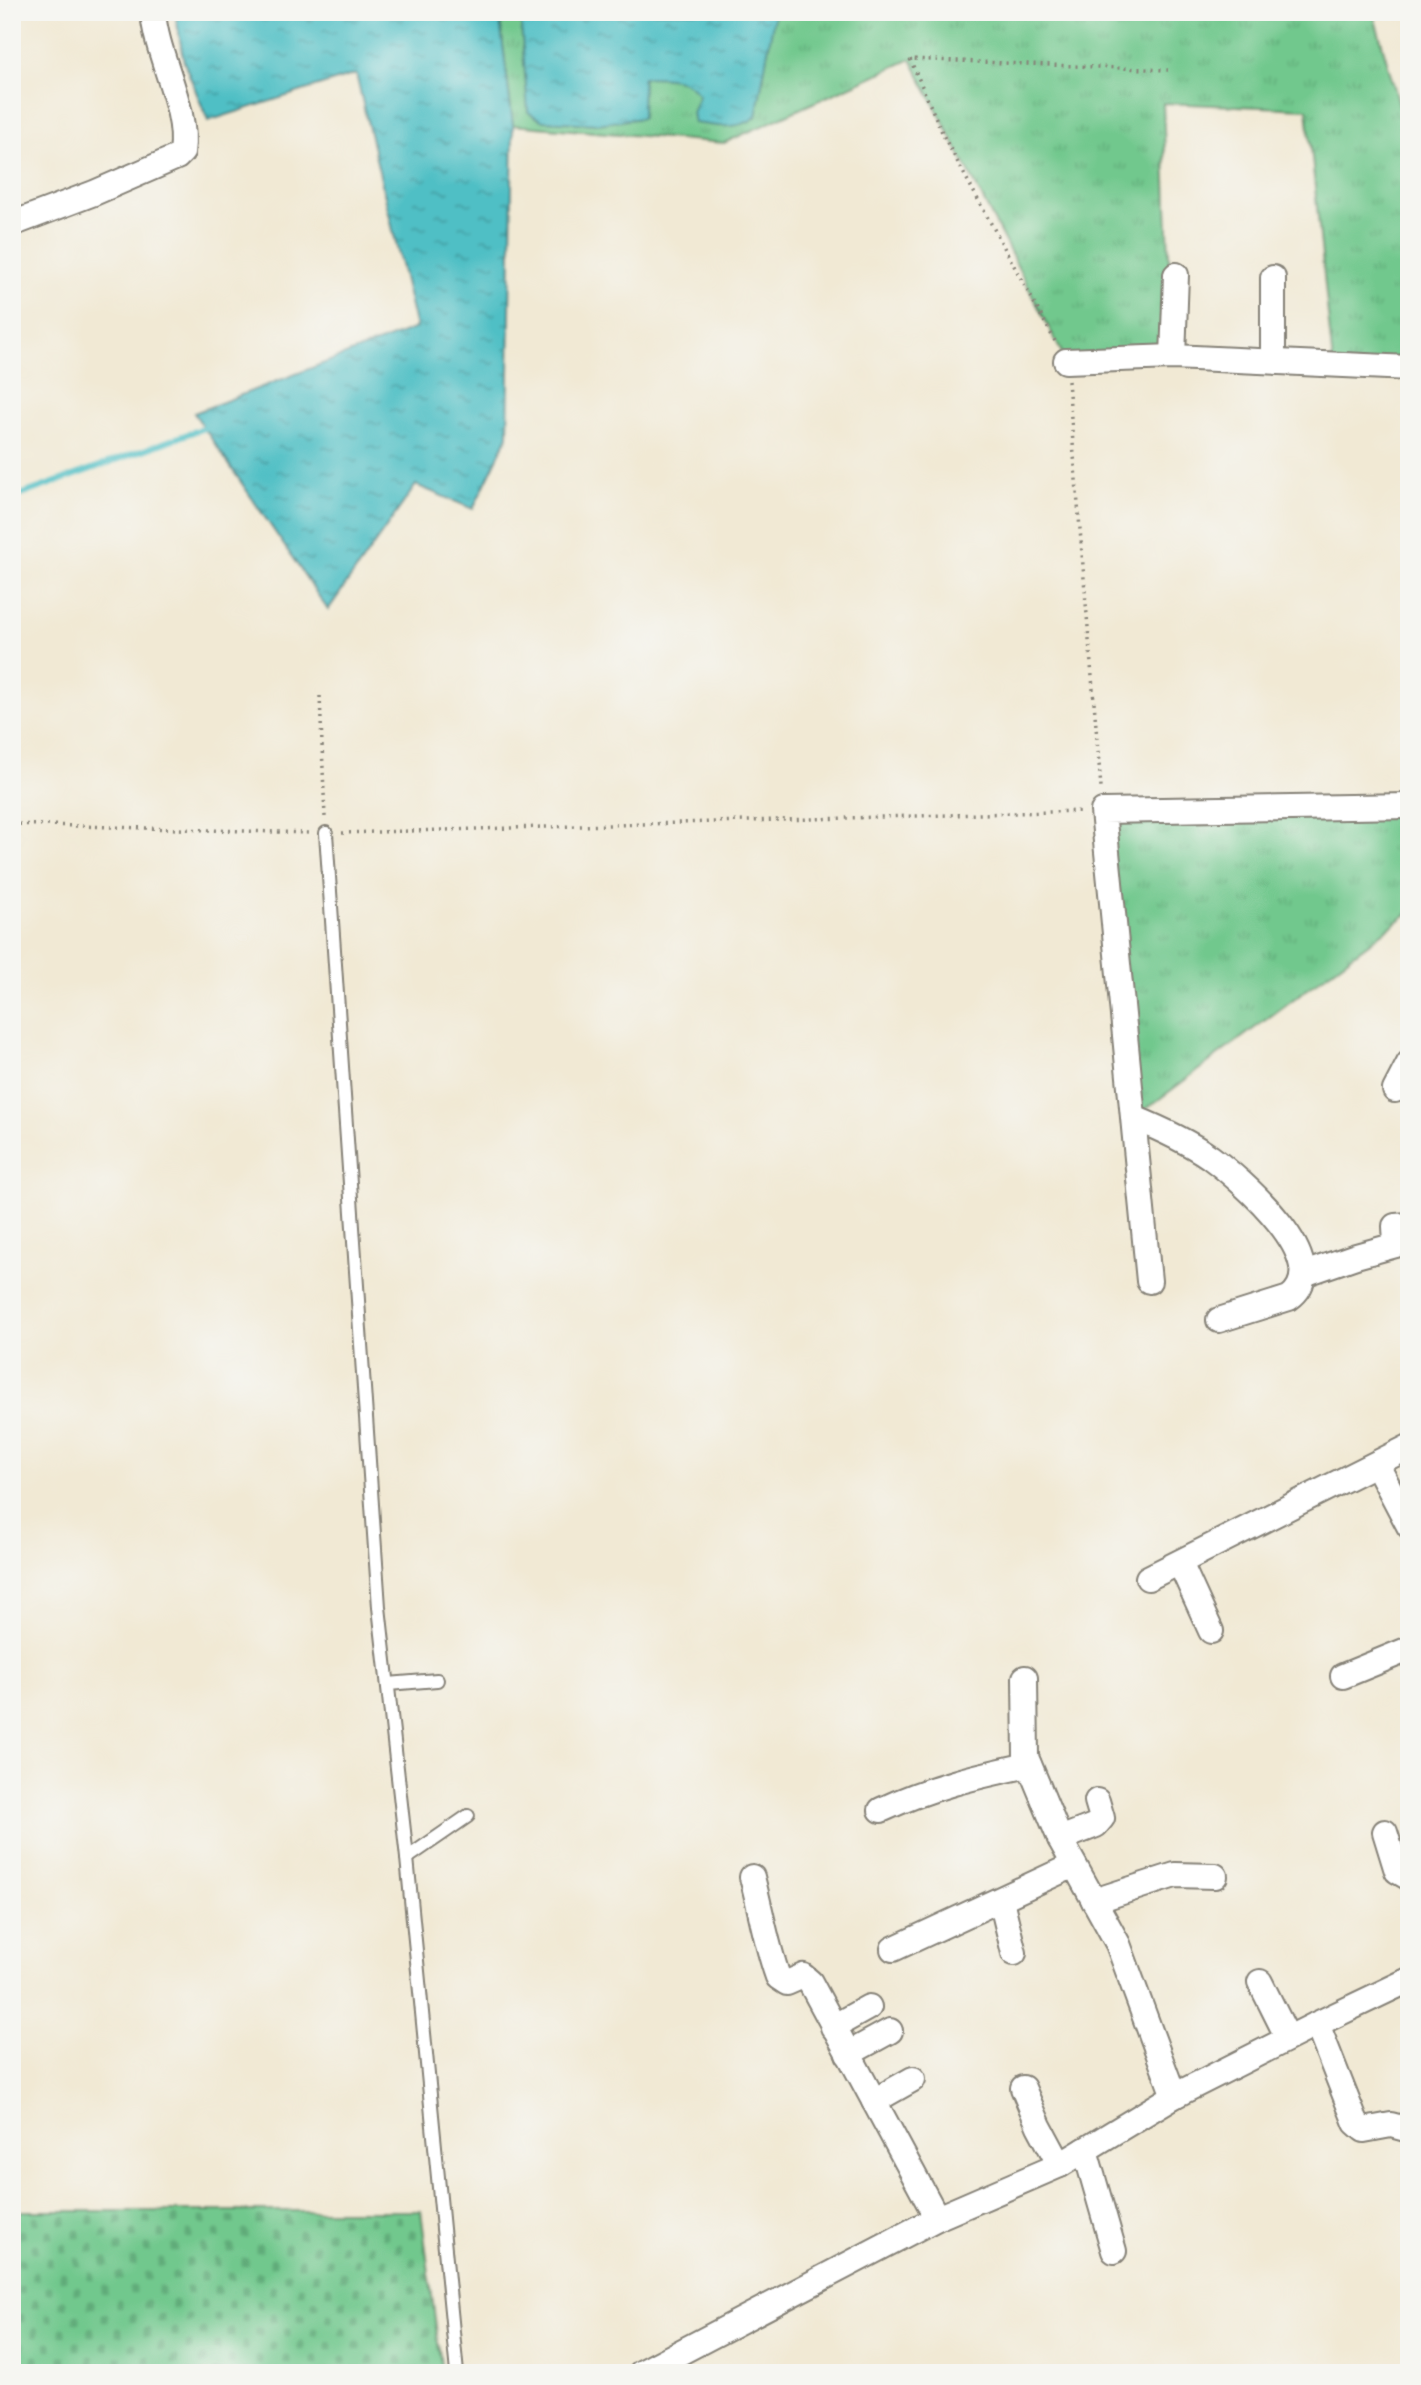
<svg xmlns="http://www.w3.org/2000/svg" width="1421" height="2385" font-family="Itim,sans-serif">
<style>
.grass{fill:url(#grass-tufts);stroke:#467254;stroke-width:2}
.cemetery{fill:url(#cemetery-stones);stroke:#467254;stroke-width:2}
.water{fill:url(#water-ripples);stroke:#366e70;stroke-width:2}
.lines{fill:none;stroke-linecap:round;stroke-linejoin:round}
.stream{stroke:#50bfc5;stroke-width:6}
.service-casing{stroke:#868278;stroke-width:16}
.minor-casing{stroke:#868278;stroke-width:28}
.path{stroke:#868278;stroke-width:3.5;stroke-dasharray:2 5;stroke-linecap:butt}
.service{stroke:#fff;stroke-width:12}
.minor{stroke:#fff;stroke-width:24}
</style>
<defs>
<pattern id="grass-tufts" width="24" height="20" patternUnits="userSpaceOnUse" patternTransform="scale(1.75)"><rect width="24" height="20" fill="#71c88d"/><path d="M3 7l-1-3M5 7V3M7 7l1-3M15 17l-1-3M17 17v-4M19 17l1-3" fill="none" stroke="#61ab79"/></pattern>
<pattern id="cemetery-stones" width="16" height="16" patternUnits="userSpaceOnUse" patternTransform="scale(1.75)"><rect width="16" height="16" fill="#71c88d"/><path d="M2 7V4a2 2 0 0 1 4 0v3zM10 15v-3a2 2 0 0 1 4 0v3z" fill="#61ab79"/></pattern>
<pattern id="water-ripples" width="26" height="14" patternUnits="userSpaceOnUse" patternTransform="scale(1.75)"><rect width="26" height="14" fill="#50bfc5"/><path d="M2 4q2-2 4 0t4 0M15 11q2-2 4 0t4 0" fill="none" stroke="#429a9f"/></pattern>
</defs>
<rect width="100%" height="100%" fill="#f6f6f2"/>
<filter id="ink" filterUnits="userSpaceOnUse"><feTurbulence type="fractalNoise" baseFrequency=".0143" numOctaves="2"/><feDisplacementMap in="SourceGraphic" scale="14" xChannelSelector="R" yChannelSelector="G"/><feConvolveMatrix kernelMatrix="1 2 1 2 8 2 1 2 1" color-interpolation-filters="sRGB"/></filter>
<filter id="wash" filterUnits="userSpaceOnUse"><feTurbulence type="fractalNoise" baseFrequency=".00686" numOctaves="4" result="noise"/><feDisplacementMap in="SourceGraphic" scale="28" xChannelSelector="R" yChannelSelector="G"/><feGaussianBlur stdDeviation="1.57" result="paint"/><feColorMatrix in="noise" values="0 0 0 0 0 0 0 0 0 0 0 0 0 0 0 0 0 1.4 0 .05"/><feComposite in="paint" operator="in"/></filter>
<g filter="url(#wash)">
<rect width="100%" height="100%" fill="#f1e9d4"/>
<g class="grass">
<polygon points="499,12 1373,12 1409,139 1409,368 1333,364 1307,109 1163,103 1173,357 1066,361 911,59 724,143 513,125"/>
<polygon points="1409,806 1409,913 1134,1118 1103,811"/>
</g>
<polygon class="cemetery" points="12,2211 421,2211 442,2373 12,2373"/>
<g class="water">
<polygon points="175,12 499,12 513,125 508,436 473,509 416,485 328,610 194,413 416,328 356,74 208,121 184,62"/>
<path d="M520,12H775L756,117C738,131 715,126 694,123L692,113L699,95C685,75 666,78 643,77L642,118L597,124L543,121L528,112Z"/>
</g>
<g class="lines">
<polyline class="stream" points="12,498 204,428"/>
</g>
</g>
<g filter="url(#ink)">
<g class="lines">
<g class="service-casing">
<g id="service">
<polyline points="326,833 379,1607 407,1858 457,2373"/>
<polyline points="388,1684 437,1680"/>
<polyline points="407,1858 468,1816"/>
</g>
</g>
<g class="minor-casing">
<g id="minor">
<path d="M12,224L94,193L177,157L182,152C189,110 156,56 153,12"/>
<polyline points="1173,357 1176,275"/>
<polyline points="1066,361 1173,357 1409,368"/>
<polyline points="1273,361 1273,278"/>
<polyline points="1395,1090 1409,1063"/>
<path d="M1134,1118C1161,1129 1187,1141 1210,1157C1240,1179 1338,1263 1289,1298L1219,1320"/>
<polyline points="1304,1274 1356,1256 1396,1245 1395,1226 1409,1225"/>
<polyline points="1149,1281 1103,811 1409,806"/>
<polyline points="1377,1465 1409,1526"/>
<polyline points="1180,1563 1211,1631"/>
<polyline points="1148,1578 1409,1447"/>
<polyline points="1343,1676 1409,1649"/>
<polyline points="1025,1678 1026,1757 1060,1839 1118,1944 1174,2096"/>
<path d="M881,1810C930,1787 976,1776 1029,1765"/>
<polyline points="1385,1832 1397,1871 1409,1878"/>
<polyline points="1060,1839 1096,1825 1102,1818 1097,1801"/>
<path d="M752,1877C761,1911 766,1944 778,1977L787,1983L803,1976L810,1982L937,2218"/>
<polyline points="1001,1900 1014,1953"/>
<polyline points="1094,1901 1175,1875 1215,1876"/>
<polyline points="893,1949 1074,1865"/>
<polyline points="1260,1982 1288,2038"/>
<polyline points="1317,2024 1356,2123 1364,2130 1391,2125 1409,2130"/>
<polyline points="833,2027 869,2007"/>
<polyline points="848,2054 890,2031"/>
<polyline points="1023,2088 1039,2126 1060,2165"/>
<polyline points="874,2101 913,2079"/>
<polyline points="1085,2150 1114,2251"/>
<polyline points="641,2373 937,2218 1060,2165 1174,2096 1317,2024 1409,1980"/>
</g>
</g>
<g class="path">
<polyline points="1055,341 945,139 910,59 1168,70"/>
<polyline points="1068,381 1101,788"/>
<polyline points="320,696 325,817"/>
<polyline points="12,824 310,833"/>
<polyline points="342,833 1083,811"/>
</g>
<use href="#service" class="service"/>
<use href="#minor" class="minor"/>
</g>
</g>
<rect width="1421" height="2385" fill="none" stroke="#f6f6f2" stroke-width="42"/>
</svg>
